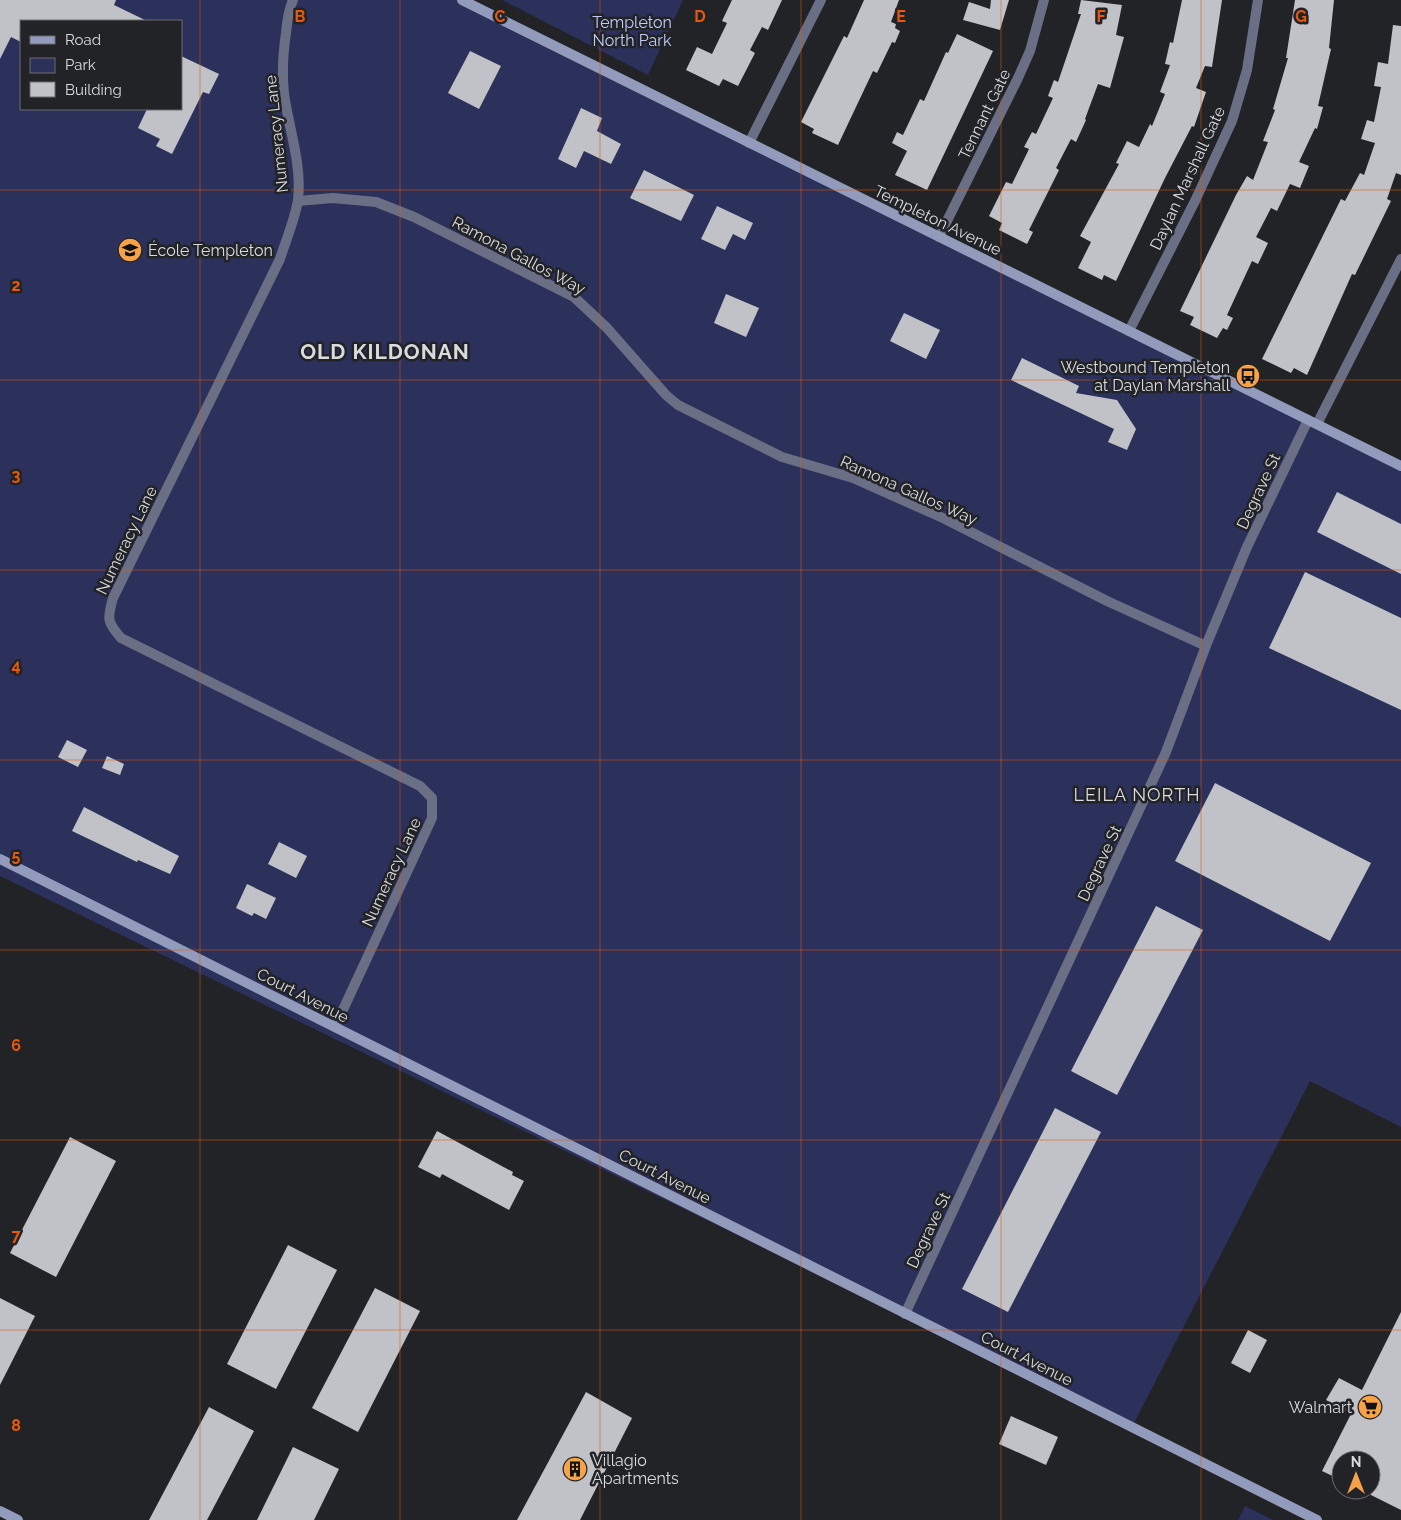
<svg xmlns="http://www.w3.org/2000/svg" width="1401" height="1520" font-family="Raleway,sans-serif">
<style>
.green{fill:#2b315a;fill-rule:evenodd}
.building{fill:#c0c2c7}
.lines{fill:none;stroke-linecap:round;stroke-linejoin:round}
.street{stroke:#6a6f85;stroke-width:10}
.secondary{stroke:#939bbd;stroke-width:10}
.grid{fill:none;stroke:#e8590c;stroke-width:1;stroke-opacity:0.55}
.labels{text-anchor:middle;stroke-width:5;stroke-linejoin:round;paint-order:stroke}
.park-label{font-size:16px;fill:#c1cbf8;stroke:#222327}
.street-label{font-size:16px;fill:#dadbde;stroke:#222327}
.poi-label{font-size:16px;fill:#dadbde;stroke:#222327;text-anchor:start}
.neighbourhood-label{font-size:18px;letter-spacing:1px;fill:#dadbde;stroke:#222327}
.district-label{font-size:21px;font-weight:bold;letter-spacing:1px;fill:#dadbde;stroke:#222327}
.grid-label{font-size:16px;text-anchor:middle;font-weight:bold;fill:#e8590c;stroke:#222327;stroke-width:5;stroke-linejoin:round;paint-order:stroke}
</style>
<rect width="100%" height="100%" fill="#222327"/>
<g class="green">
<path d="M0,0H462L1401,466V1127L1310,1081L1132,1427L0,876ZM21,21H181V109H21Z"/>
<polygon points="502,0 683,0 648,75"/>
<polygon points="1245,1506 1273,1520 1238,1520"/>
</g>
<g class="building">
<polygon points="0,0 116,0 114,5 147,21 21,21 21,42 11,37 0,59"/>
<polygon points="732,0 782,0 768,30 762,27 750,50 755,53 738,86 723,79 719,86 686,70 697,47 712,54 727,23 722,21"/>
<polygon points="864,0 899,0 891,22 896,24 895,28 900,31 895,43 892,42 877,73 873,71 838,145 812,133 814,129 801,122 844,36 847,38"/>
<polygon points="991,0 1009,0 1000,30 963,20 969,2 990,9"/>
<polygon points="1081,0 1122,5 1116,35 1124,37 1110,88 1098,84 1085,119 1086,120 1076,142 1071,139 1056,168 1059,170 1029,230 1033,232 1027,244 999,230 1002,223 989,216 1006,182 1012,184 1029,149 1024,147 1032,132 1036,134 1053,98 1048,96 1054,80 1058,82 1081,14 1078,14"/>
<polygon points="1182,0 1222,0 1212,67 1205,66 1196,88 1206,92 1194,127 1192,126 1165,178 1116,281 1104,275 1102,280 1078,268 1091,242 1080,236 1119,164 1116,163 1127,141 1139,147 1150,124 1152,126 1165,94 1160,92 1170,65 1165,64 1170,42 1173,43"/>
<polygon points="1295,0 1334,0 1329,48 1331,49 1318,106 1323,107 1317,129 1315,128 1299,162 1309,166 1300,188 1290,184 1277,211 1271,208 1256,237 1268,243 1258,264 1252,261 1227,315 1233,318 1227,330 1223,328 1217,338 1190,325 1194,317 1180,311 1236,195 1247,176 1253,180 1268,142 1263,141 1275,110 1273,109 1288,58 1286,58"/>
<polygon points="1393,25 1401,26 1401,175 1396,173 1387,199 1391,201 1355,275 1352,274 1307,375 1294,368 1291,373 1262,359 1341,199 1345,201 1360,173 1364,175 1375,143 1361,139 1367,120 1374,122 1381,87 1374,86 1378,62 1388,64"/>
<polygon points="957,34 993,51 927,190 895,175 907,151 892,143 897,132 903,135 920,99 924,101 946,52 948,53"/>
<polygon points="470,51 501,66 479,109 448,93"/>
<polygon points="181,56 219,74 209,94 203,92 172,154 156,146 160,139 138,128 147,109 181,109"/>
<polygon points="581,108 602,118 597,131 621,144 611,164 584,151 576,168 558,159"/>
<polygon points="644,170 694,195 681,221 630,198"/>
<polygon points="717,206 753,223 745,240 733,234 725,250 701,239"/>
<polygon points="726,294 759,308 746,337 714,323"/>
<polygon points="904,313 940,330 926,359 890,341"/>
<polygon points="1022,358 1079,386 1076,393 1117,400 1136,429 1127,450 1108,442 1114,429 1011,380"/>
<polygon points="1337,492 1401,524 1401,574 1317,532"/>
<polygon points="1305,572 1401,618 1401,710 1269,648"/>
<polygon points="67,740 87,750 78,767 58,757"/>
<polygon points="107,756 124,764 120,775 102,768"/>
<polygon points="1215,783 1371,863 1330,941 1175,861"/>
<polygon points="84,807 179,856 170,874 138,860 137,862 72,831"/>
<polygon points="279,842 307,856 296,878 268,864"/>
<polygon points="247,884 276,898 266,919 254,913 252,916 236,908"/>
<polygon points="1156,906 1203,930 1117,1095 1071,1071"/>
<polygon points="1055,1108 1101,1132 1008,1312 962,1289"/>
<polygon points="437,1131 513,1172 512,1175 524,1181 509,1210 442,1174 440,1178 418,1167"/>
<polygon points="70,1137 116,1161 56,1277 10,1253"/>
<polygon points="288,1245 337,1270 276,1389 227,1364"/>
<polygon points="375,1288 420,1311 358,1432 312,1408"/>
<polygon points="0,1298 35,1316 0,1385"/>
<polygon points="1401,1312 1401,1510 1371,1495 1371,1460 1341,1460 1341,1480 1322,1471 1351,1414 1326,1400 1339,1378 1362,1390"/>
<polygon points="1248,1330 1267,1340 1250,1373 1231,1363"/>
<polygon points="586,1392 632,1418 580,1520 517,1520"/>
<polygon points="209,1407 254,1431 207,1520 149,1520"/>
<polygon points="1011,1416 1058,1437 1046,1465 999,1444"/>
<polygon points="293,1447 339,1469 314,1520 257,1520"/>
</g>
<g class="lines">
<g class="street">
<path d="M293,0C288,11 287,22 286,33C283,53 282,75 284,94C289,129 302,164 298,200C295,219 286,240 280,259L113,598C107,619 107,622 121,638L420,786L432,798V818L335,1027"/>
<polyline points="749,143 821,0"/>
<polyline points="298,201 333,198 376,202 414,217 574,297 607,328 666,395 678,405 782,457 853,478 943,518 1107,601 1206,646"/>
<polyline points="939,237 1018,78 1030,51 1044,0"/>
<polyline points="1129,331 1195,201 1232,121 1247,70 1258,0"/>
<polyline points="1317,424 1401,259"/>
<polyline points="905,1314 1166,752 1207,643 1247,547 1308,420"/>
</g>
<g class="secondary">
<polyline points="462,0 1401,466"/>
<polyline points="0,859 1317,1520"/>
<polyline points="0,1511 18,1520"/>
</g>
</g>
<path class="grid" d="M200,0V1520M400,0V1520M600,0V1520M801,0V1520M1001,0V1520M1201,0V1520M0,190H1401M0,380H1401M0,570H1401M0,760H1401M0,950H1401M0,1140H1401M0,1330H1401"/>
<defs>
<g id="school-disc" transform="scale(1.25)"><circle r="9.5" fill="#f6a247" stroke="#222327"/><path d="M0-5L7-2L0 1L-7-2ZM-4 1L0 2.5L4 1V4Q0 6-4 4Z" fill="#111"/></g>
<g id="bus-disc" transform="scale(1.25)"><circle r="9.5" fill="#f6a247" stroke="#222327"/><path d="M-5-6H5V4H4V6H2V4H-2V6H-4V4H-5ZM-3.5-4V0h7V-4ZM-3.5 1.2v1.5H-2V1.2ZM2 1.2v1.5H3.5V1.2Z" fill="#111"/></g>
<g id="supermarket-disc" transform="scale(1.25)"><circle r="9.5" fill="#f6a247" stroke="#222327"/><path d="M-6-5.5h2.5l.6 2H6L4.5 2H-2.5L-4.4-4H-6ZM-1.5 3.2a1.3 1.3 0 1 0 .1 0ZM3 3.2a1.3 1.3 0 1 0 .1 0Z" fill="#111"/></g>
<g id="building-disc" transform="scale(1.25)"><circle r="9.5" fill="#f6a247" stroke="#222327"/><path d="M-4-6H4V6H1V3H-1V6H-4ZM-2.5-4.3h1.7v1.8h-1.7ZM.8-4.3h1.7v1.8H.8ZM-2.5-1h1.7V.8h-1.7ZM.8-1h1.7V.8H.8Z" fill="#111"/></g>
</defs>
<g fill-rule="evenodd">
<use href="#school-disc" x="130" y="250"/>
<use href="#bus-disc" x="1248" y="376"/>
<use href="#supermarket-disc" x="1370" y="1407"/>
<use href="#building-disc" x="575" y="1469"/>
</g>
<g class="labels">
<g class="park-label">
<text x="632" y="28">Templeton<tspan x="632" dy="18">North Park</tspan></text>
</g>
<g class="street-label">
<text transform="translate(984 114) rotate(-64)" y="6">Tennant Gate</text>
<text transform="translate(276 134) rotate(-96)" y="6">Numeracy Lane</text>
<text transform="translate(1187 178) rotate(-65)" y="6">Daylan Marshall Gate</text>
<text transform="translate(938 220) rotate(26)" y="6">Templeton Avenue</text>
<text transform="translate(519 255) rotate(28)" y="6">Ramona Gallos Way</text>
<text transform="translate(909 490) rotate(24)" y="6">Ramona Gallos Way</text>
<text transform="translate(1258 491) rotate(-65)" y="6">Degrave St</text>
<text transform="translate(126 540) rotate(-64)" y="6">Numeracy Lane</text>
<text transform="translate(1099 863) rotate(-65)" y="6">Degrave St</text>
<text transform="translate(391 872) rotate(-65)" y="6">Numeracy Lane</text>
<text transform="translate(303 995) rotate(27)" y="6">Court Avenue</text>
<text transform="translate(665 1176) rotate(27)" y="6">Court Avenue</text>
<text transform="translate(928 1230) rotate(-65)" y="6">Degrave St</text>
<text transform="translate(1027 1358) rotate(27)" y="6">Court Avenue</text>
</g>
<g class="poi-label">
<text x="148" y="256">École Templeton</text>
<text x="1230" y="373" text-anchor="end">Westbound Templeton<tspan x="1230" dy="18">at Daylan Marshall</tspan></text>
<text x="1352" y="1413" text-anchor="end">Walmart</text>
<text x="592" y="1466">Villagio<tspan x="592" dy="18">Apartments</tspan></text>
</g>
<g class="neighbourhood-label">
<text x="1137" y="801">LEILA NORTH</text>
</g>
<g class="district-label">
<text x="385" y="359">OLD KILDONAN</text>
</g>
</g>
<g class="grid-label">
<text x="300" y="22">B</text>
<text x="500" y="22">C</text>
<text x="700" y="22">D</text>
<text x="901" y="22">E</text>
<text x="1101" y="22">F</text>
<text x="1301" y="22">G</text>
<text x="16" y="291">2</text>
<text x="16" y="481">3</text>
<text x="16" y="671">4</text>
<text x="16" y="861">5</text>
<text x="16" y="1051">6</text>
<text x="16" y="1241">7</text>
<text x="16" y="1431">8</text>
</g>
<rect x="20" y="20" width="162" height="90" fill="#222327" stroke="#6c6d70"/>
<rect x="30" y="36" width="25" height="8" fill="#939bbd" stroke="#6c6d70"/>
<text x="65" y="45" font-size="15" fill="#dadbde">Road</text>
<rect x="30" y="58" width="25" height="15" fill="#2b315a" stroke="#6c6d70"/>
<text x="65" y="70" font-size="15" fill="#dadbde">Park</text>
<rect x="30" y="82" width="25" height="15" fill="#c0c2c7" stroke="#6c6d70"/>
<text x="65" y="95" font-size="15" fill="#dadbde">Building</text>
<g transform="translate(1356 1475)"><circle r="24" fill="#222327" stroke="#6c6d70"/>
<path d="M0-4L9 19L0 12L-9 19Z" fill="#f6a247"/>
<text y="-8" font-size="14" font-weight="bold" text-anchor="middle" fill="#dadbde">N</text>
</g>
</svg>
